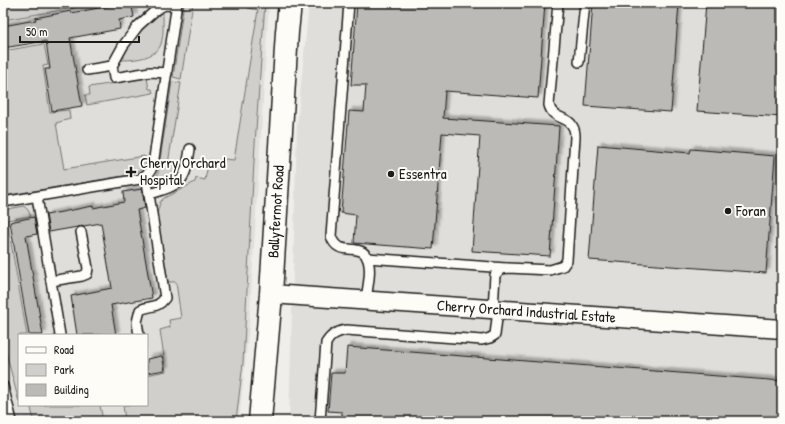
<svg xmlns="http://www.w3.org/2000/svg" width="785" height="424" font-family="'Patrick Hand',sans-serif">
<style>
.built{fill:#e0deda;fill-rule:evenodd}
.green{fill:#d0cfcc;stroke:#767674}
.building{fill:#bbbab6;stroke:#1c1c1c;filter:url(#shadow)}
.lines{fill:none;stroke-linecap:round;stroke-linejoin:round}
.lane-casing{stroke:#1c1c1c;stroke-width:12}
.street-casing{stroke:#1c1c1c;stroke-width:21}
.secondary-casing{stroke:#1c1c1c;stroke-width:25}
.lane{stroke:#fdfcf7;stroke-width:9}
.street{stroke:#fdfcf7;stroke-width:18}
.secondary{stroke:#fdfcf7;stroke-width:22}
.poi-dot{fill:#1c1c1c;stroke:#fdfcf7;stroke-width:1.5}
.labels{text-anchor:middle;stroke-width:4;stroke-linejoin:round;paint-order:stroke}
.poi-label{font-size:15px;fill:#1c1c1c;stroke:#fdfcf7;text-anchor:start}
.street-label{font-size:15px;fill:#1c1c1c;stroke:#fdfcf7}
</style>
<defs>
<filter id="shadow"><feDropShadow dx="3.5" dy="-3.5" stdDeviation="1" flood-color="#0004"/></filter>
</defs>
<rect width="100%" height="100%" fill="#f0eeea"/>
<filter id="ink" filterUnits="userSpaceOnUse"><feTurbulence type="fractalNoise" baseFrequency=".025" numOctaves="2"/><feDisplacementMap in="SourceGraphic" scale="8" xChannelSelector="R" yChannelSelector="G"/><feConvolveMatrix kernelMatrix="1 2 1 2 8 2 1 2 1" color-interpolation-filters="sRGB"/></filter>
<g filter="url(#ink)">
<g class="built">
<path d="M3,3H269L249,327L239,421H3ZM19,335H147V405H19Z"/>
<polygon points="309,3 782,3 782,421 289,421 297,126"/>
</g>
<g class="green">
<polygon points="3,3 103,3 3,20"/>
<polygon points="184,3 193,3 181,79 173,77"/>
<polygon points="247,3 265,3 255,144 243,363 236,421 125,421 123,405 147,405 147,375 166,371 160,330 170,327 169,320 181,318 176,282 168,282 156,216 158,210 160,202 164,198 195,182 196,178 205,180 209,160 224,161 224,159 234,160 258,10 248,8"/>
<path d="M163,13C163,22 164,35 161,44C156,58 135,60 122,60L123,54L151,19L155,15Z"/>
<path d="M44,44L48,65L43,66L50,112L69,110L70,119L56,123L64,169L144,156L148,159C144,169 139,172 129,175L3,196V51Z"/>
<polygon points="147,78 149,89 152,89 153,93 87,105 85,95 90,95 89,87"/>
<polygon points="172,82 181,83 168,164 176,166 175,171 170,177 157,179"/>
<polygon points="24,206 28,210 31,216 7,220 27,335 19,335 19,402 3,341 3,210"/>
<polygon points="27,405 100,405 103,421 34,421 31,408"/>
</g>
<g class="building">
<polygon points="127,3 131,3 134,17 119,20 120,29 70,38 82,106 52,111 45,69 50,69 46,41 3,48 3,26 36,20 35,18 71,11 71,13"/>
<polygon points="357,3 545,3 538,98 445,91 443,118 559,126 550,256 472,251 480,136 442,133 433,249 354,243 356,215 341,213 349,111 364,112 366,85 351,85"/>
<polygon points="593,3 679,3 671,112 585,106"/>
<polygon points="706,3 782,3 782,117 697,111"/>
<polygon points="598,145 690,153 691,149 775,156 766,273 589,260"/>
<polygon points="142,189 145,208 137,210 152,298 111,305 116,335 77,335 71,296 112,288 101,223 49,232 46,215 93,206 93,208 124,202 123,192"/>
<polygon points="34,217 37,234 26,236 43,335 29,335 10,222"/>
<polygon points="347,347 782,381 782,421 342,421 342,412 328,411 331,373 345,373"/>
<polygon points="162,356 165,370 147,373 147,359"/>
</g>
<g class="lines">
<g class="lane-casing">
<g id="lane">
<path d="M349,3L331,236C338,261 366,237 369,265C371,276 367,289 366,300"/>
<polyline points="579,62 585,3"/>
<polyline points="87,70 112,66"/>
<polyline points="167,73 150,72 114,78 112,66 123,46 138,26 157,9 165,5 176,6"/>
<path d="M150,194C182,184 185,183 190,149"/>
<polyline points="37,197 60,335"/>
<polyline points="3,202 140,179 150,172 153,165 177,3"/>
<polyline points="367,258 506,268"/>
<polyline points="51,281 82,276 87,274 88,268 81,232"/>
<path d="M493,309L495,275L501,269L508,268L550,270L563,266L567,260L575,137C575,134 575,130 573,127C568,115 553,121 549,105L558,3"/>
<path d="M139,335L137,322L140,310C150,305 157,309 165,298L146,175"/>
<polyline points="3,386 12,421"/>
<path d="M320,421L326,343C331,335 336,332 346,330L482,340L490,338L495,335L498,310"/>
</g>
</g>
<g class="street-casing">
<g id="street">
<path id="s1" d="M271,294L782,329"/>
</g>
</g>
<g class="secondary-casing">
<g id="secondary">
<path id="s2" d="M260,421L271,294L287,32L290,3"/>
</g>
</g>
<use href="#lane" class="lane"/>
<use href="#street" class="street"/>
<use href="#secondary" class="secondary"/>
</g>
</g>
<g class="poi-dot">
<path d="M129 166h4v4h4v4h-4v4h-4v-4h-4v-4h4z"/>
<circle cx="391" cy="174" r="4"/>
<circle cx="728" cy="211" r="4"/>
</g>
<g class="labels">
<g class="poi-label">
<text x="140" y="168">Cherry Orchard<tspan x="140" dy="17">Hospital</tspan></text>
<text x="399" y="179">Essentra</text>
<text x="736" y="216">Foran</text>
</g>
<g class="street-label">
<text dy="5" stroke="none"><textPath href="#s2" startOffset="210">Ballyfermot Road</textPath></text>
<text dy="5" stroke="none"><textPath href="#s1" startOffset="256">Cherry Orchard Industrial Estate</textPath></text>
</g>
</g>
<rect width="785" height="424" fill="none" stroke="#fdfcf7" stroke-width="16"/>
<rect x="8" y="8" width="769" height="408" fill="none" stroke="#1c1c1c" stroke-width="1.5" filter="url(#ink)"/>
<rect x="18" y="334" width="130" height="72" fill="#fdfcf7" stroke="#a3a29f"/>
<rect x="26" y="347" width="20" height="6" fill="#fdfcf7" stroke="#a3a29f"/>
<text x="54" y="354" font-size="12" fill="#1c1c1c">Road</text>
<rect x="26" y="364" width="20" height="12" fill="#d0cfcc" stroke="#a3a29f"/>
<text x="54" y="374" font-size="12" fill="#1c1c1c">Park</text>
<rect x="26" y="384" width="20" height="12" fill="#bbbab6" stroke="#a3a29f"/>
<text x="54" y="394" font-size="12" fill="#1c1c1c">Building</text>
<path d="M20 36v6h119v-6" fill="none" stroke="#1c1c1c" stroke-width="2"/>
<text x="26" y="36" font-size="12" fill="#1c1c1c" stroke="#fdfcf7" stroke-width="3" paint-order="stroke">50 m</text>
</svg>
